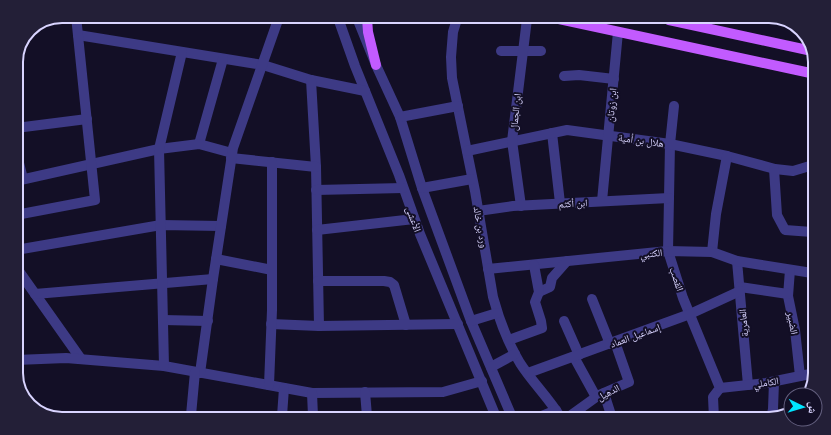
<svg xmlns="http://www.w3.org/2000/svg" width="831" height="435" font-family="'Nunito Sans','Noto Naskh Arabic',sans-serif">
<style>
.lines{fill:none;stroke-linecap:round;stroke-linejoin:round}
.minor{stroke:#3d3a85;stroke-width:10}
.major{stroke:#c25bff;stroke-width:10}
.labels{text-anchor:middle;stroke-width:4;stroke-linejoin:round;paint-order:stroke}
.street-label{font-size:10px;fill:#d9d4ff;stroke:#130f26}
.rim{fill:none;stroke:#d9d4ff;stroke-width:2}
</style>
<rect width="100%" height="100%" fill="#130f26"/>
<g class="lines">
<g class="minor">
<polyline points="338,18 355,66 399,175 420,234 496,417"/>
<polyline points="357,18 376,65 400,117 422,188 471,321 512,417"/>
<path d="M457,19L453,32L451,57L452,78L475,191L493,297C499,319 508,343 520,363C532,382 549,398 561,418"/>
<polyline points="78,35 263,65 311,80 365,91"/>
<polyline points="501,51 541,51"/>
<polyline points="564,76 579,75 614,79"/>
<polyline points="311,80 316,167 319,326"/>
<polyline points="674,106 670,144 668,251 683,298 720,388 713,397 714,419"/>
<polyline points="400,117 458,106"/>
<polyline points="16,128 87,119"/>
<polyline points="552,133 560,203"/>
<polyline points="199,144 223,59"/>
<polyline points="16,151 23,179"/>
<polyline points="467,151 567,130 670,144 727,156 775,169 793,171 813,165"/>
<polyline points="231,158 316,167"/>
<polyline points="774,169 777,215 785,230 812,232"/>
<polyline points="16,181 159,149 199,144 232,153"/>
<polyline points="422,188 472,179"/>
<polyline points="316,190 403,188"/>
<polyline points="602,201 618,32"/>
<polyline points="521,206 512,141 527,19"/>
<polyline points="478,211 513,206 669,198"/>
<polyline points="16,215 95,200 76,16"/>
<polyline points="317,230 414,219"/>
<polyline points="16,250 161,225 221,226"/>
<polyline points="712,252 716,214 727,156"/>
<polyline points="216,259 272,270"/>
<polyline points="737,261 748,385"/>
<polyline points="16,267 81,359"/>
<polyline points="488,269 668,251 712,252 737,261 812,273"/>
<polyline points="790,270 788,296 795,330 800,376"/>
<polyline points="318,281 384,281 390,282 394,285 406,325"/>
<polyline points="740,287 788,294"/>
<polyline points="539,292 550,287 552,278 567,261"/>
<polyline points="35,294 213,279"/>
<polyline points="592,299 610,344"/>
<polyline points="163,320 208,321"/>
<polyline points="471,321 497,313"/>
<polyline points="564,321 579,355"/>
<polyline points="271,324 319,326 458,324"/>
<polyline points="509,340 542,328 541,321 535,302 539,292 534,265"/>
<polyline points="574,357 596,397"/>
<polyline points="16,360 66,358 164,366 312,393 443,392 482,381"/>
<polyline points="164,366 159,149 182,52"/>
<polyline points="491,367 515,354"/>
<polyline points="200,373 213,279 233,148 279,17"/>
<polyline points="528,373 690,314 740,291"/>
<polyline points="269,385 272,310 272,162"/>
<polyline points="720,388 766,383 810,374"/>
<polyline points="365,392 367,416"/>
<polyline points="312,393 313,416"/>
<polyline points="604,393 612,418"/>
<polyline points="191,415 195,372"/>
<polyline points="282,416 284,388"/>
<polyline points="539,417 556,410"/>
<polyline points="567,418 599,395 629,382 615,342"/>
<polyline points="771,418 773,409 774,382"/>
</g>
<g class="major">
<polyline points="367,18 368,32 376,65"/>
<polyline points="559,19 815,74"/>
<polyline points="669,20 812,51"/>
</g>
</g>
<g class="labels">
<g class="street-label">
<text transform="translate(611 105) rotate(-85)" y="4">ابن زوتان</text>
<text transform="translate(515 112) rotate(-84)" y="4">ابن الجمال</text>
<text transform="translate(641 140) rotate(8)" y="4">هلال بن أمية</text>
<text transform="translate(573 203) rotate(-3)" y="4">ابن أكثم</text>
<text transform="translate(414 219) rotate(70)" y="4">الأعشى</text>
<text transform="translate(481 227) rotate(80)" y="4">ورد بن خالد</text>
<text transform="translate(651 253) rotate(-6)" y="4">الكتبي</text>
<text transform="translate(677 279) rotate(71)" y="4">القصب</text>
<text transform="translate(743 323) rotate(-95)" y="4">العامرية</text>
<text transform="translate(793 323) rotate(80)" y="4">الضبير</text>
<text transform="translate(635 335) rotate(-20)" y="4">إسماعيل العماد</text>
<text transform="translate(766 382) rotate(-9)" y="4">الكاملي</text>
<text transform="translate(608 392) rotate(-27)" y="4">الدهيل</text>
</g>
</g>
<path d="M0 0H831V435H0ZM62 23H769A39 39 0 0 1 808 62V373A39 39 0 0 1 769 412H62A39 39 0 0 1 23 373V62A39 39 0 0 1 62 23Z" fill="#231f37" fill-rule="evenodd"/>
<path class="rim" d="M62 23H769A39 39 0 0 1 808 62V373A39 39 0 0 1 769 412H62A39 39 0 0 1 23 373V62A39 39 0 0 1 62 23Z"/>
<g transform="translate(803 407) rotate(95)"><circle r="19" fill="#130f26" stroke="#625e7d"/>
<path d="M0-3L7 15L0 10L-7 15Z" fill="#00e5ff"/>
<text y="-6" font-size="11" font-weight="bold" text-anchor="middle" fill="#d9d4ff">ش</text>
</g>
</svg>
